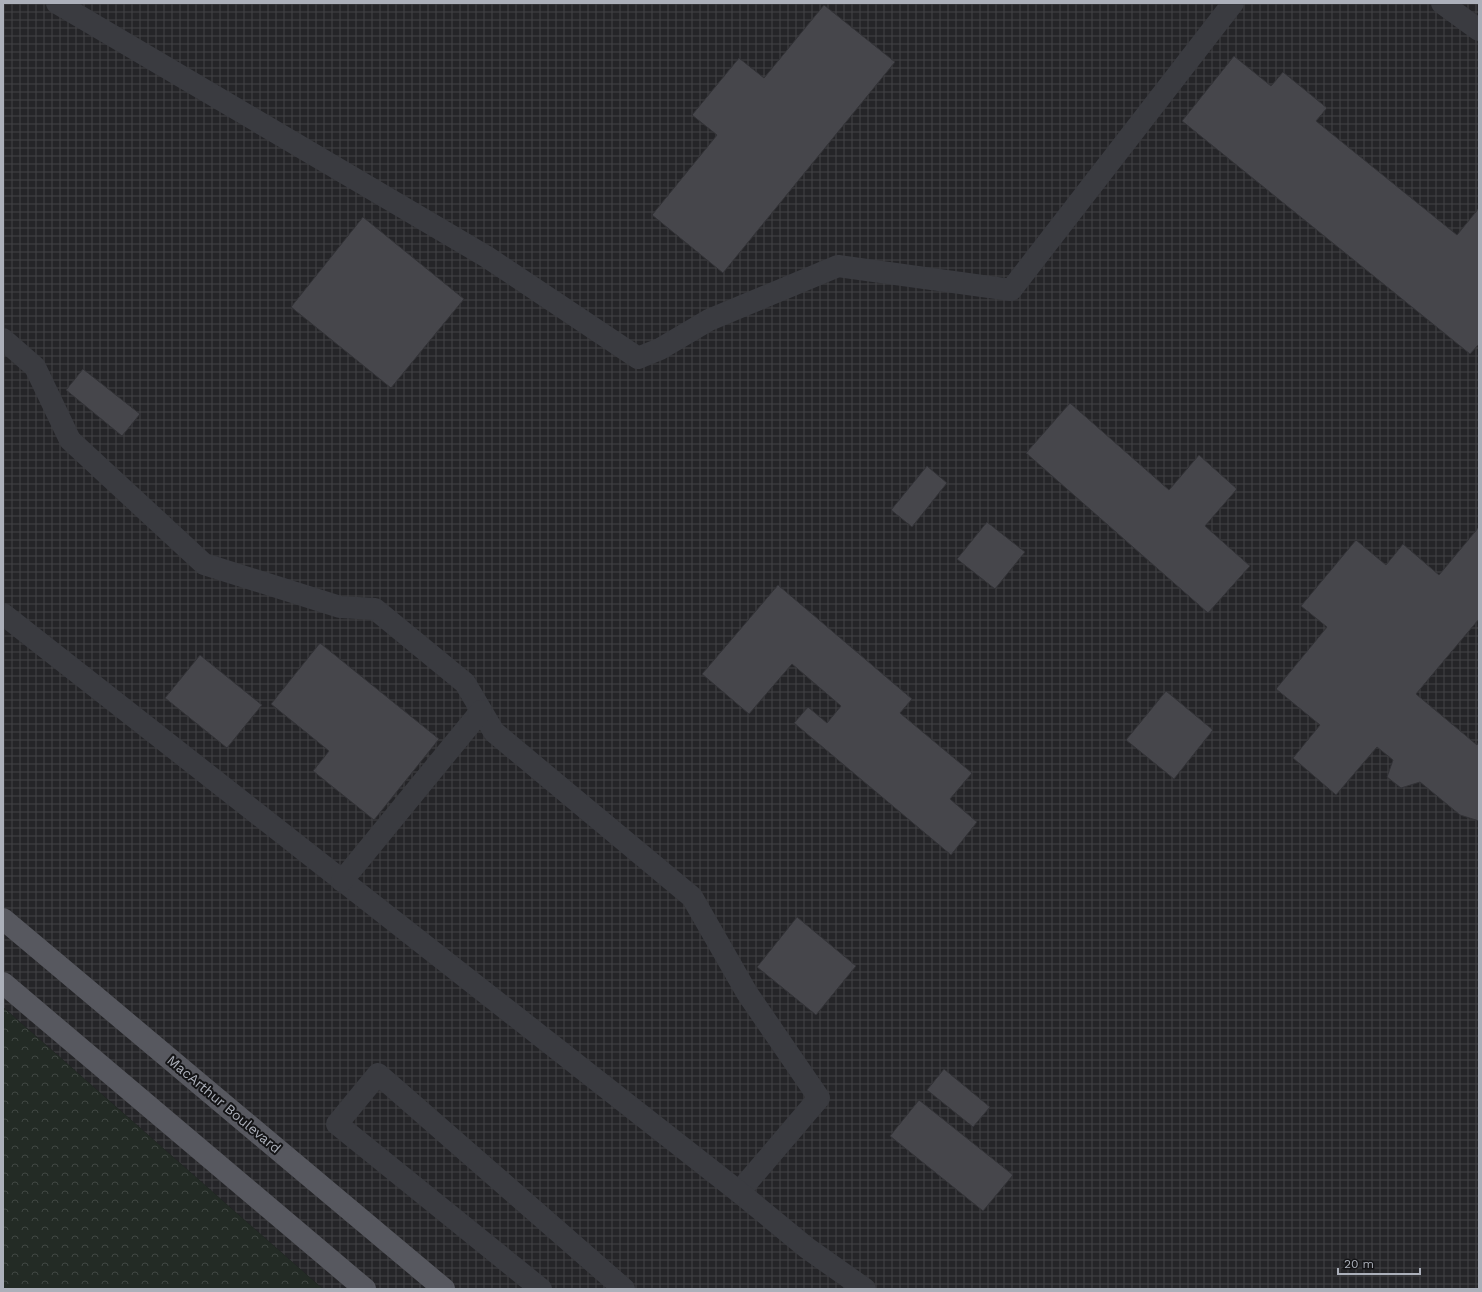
<svg xmlns="http://www.w3.org/2000/svg" width="1482" height="1292" font-family="'Work Sans',sans-serif">
<style>
.industrial{fill:url(#industrial-grid)}
.forest{fill:url(#forest-crowns)}
.building{fill:#46464b;stroke:#333337}
.lines{fill:none;stroke-linecap:round;stroke-linejoin:round}
.minor{stroke:#3a3b40;stroke-width:22}
.major{stroke:#57585f;stroke-width:22}
.labels{text-anchor:middle;stroke-width:4;stroke-linejoin:round;paint-order:stroke}
.street-label{font-size:14px;fill:#acb0ba;stroke:#141416}
</style>
<defs>
<pattern id="industrial-grid" width="8" height="8" patternUnits="userSpaceOnUse"><rect width="8" height="8" fill="#252528"/><path d="M0 4h8M4 0v8" fill="none" stroke="#424245"/></pattern>
<pattern id="forest-crowns" width="20" height="18" patternUnits="userSpaceOnUse"><rect width="20" height="18" fill="#232b25"/><path d="M2 6a3 3 0 1 1 6 0M12 15a3 3 0 1 1 6 0" fill="none" stroke="#404743"/></pattern>
</defs>
<rect width="100%" height="100%" fill="#19191b"/>
<polygon class="industrial" points="3,3 1479,3 1479,1289 323,1289 3,1007"/>
<polygon class="forest" points="3,1007 323,1289 3,1289"/>
<g class="building">
<polygon points="824,5 895,62 723,273 652,215 717,135 692,115 739,58 764,78"/>
<polygon points="1234,56 1271,86 1283,72 1327,108 1316,121 1457,235 1479,208 1479,344 1470,354 1182,121"/>
<polygon points="363,217 464,299 391,388 291,307"/>
<polygon points="83,369 140,414 122,436 66,390"/>
<polygon points="1070,403 1169,490 1199,455 1237,489 1205,526 1250,566 1208,613 1026,453"/>
<polygon points="927,466 947,483 912,527 891,510"/>
<polygon points="987,522 1025,552 995,589 957,559"/>
<polygon points="1479,527 1479,619 1416,694 1477,745 1479,742 1479,821 1460,815 1420,782 1401,788 1387,777 1393,760 1377,747 1336,795 1293,758 1320,725 1276,689 1327,627 1301,606 1356,540 1386,565 1403,544 1439,575"/>
<polygon points="778,585 912,699 900,713 972,773 950,799 977,822 951,855 794,723 808,707 827,723 841,706 792,664 749,714 702,674"/>
<polygon points="320,643 439,739 374,820 313,771 329,751 271,704"/>
<polygon points="200,655 262,705 227,748 165,698"/>
<polygon points="1166,691 1213,730 1174,779 1126,740"/>
<polygon points="797,917 856,966 816,1015 757,967"/>
<polygon points="944,1069 990,1107 973,1127 927,1090"/>
<polygon points="919,1100 1013,1175 983,1211 890,1136"/>
</g>
<g class="lines">
<g class="minor">
<polyline points="57,3 487,257 638,358 660,349 709,320 838,266 1011,290 1233,3"/>
<polyline points="1442,3 1479,30"/>
<polyline points="3,339 35,367 70,440 204,564 340,607 375,609 465,683 494,732 692,897 747,993 819,1098 739,1192"/>
<polyline points="3,614 739,1192 807,1248 865,1289"/>
<polyline points="342,881 481,711"/>
<polyline points="541,1289 337,1124 378,1074 624,1289"/>
</g>
<g class="major">
<polyline points="3,919 444,1289"/>
<polyline points="3,983 365,1289"/>
</g>
</g>
<g class="labels">
<g class="street-label">
<text transform="translate(224 1104) rotate(40)" y="5">MacArthur Boulevard</text>
</g>
</g>
<rect width="1482" height="1292" fill="none" stroke="#acb0ba" stroke-width="8"/>
<path d="M1338 1268v6h82v-6" fill="none" stroke="#acb0ba" stroke-width="2"/>
<text x="1344" y="1268" font-size="12" fill="#acb0ba" stroke="#141416" stroke-width="3" paint-order="stroke">20 m</text>
</svg>
